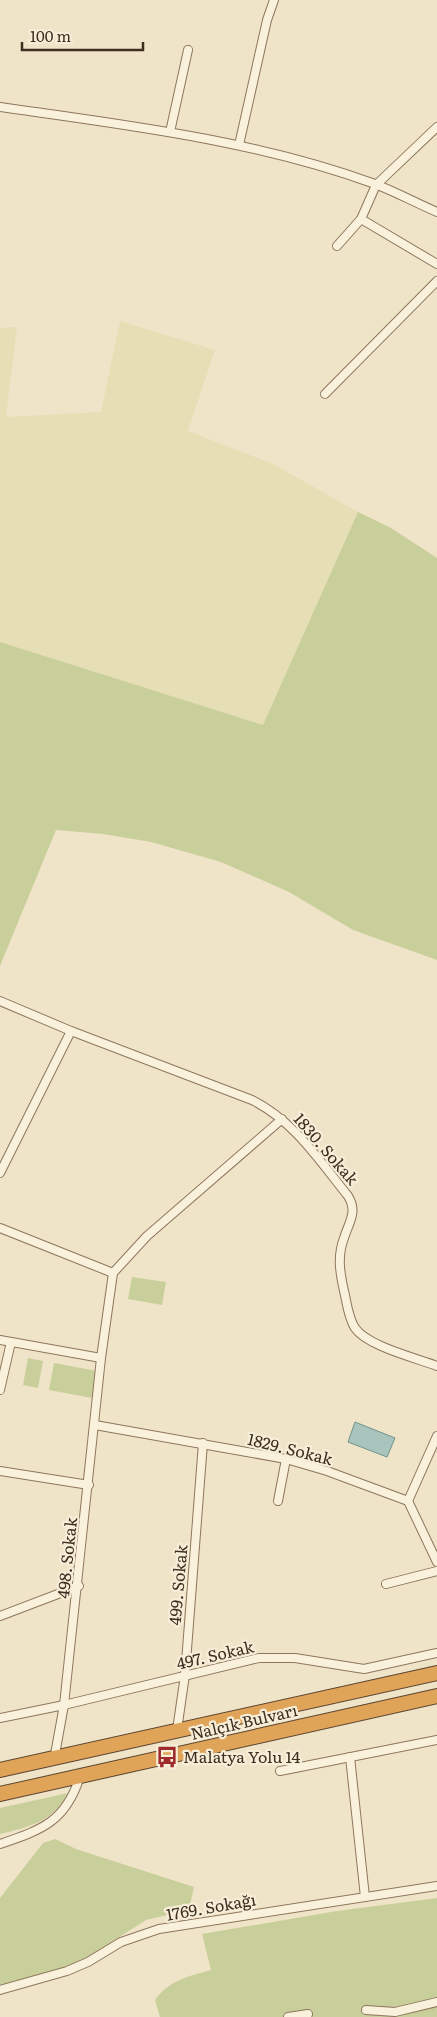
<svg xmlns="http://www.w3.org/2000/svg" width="437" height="2017" font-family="Literata,serif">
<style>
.farmland{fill:#e6deb5}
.green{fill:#c9cf9b}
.water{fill:#a9c4bc;stroke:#6f938a}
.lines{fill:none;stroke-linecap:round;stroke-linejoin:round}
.street-casing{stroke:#8d765c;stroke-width:10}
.highway-casing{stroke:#5b4430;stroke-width:16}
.street{stroke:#faf1dc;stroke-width:8}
.highway{stroke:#e0a458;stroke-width:14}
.labels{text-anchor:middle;stroke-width:4.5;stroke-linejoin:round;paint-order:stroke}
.street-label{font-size:16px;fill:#3d2e20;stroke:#f7eed8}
.poi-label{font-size:16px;fill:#3d2e20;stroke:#f7eed8;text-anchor:start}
</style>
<rect width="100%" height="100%" fill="#f0e4c8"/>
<polygon class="farmland" points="120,321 215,350 188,431 273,464 358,512 263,725 0,642 0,328 17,327 6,417 101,412"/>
<g class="green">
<polygon points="358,512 391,528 437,558 437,960 353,930 289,892 221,862 151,842 103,834 56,830 0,966 0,642 263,725"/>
<polygon points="132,1277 166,1282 162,1305 128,1299"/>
<polygon points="28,1358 43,1361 38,1388 23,1385"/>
<polygon points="54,1363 97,1371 92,1398 49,1390"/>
<path d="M68,1793C53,1822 29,1827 0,1834V1808Z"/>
<polygon points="55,1839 76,1849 194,1887 189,1910 146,1920 77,1964 0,1986 0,1898 43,1843"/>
<path d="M437,1898V2017H160L155,2000C169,1980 190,1976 211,1970L202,1934L337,1911Z"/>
</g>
<polygon class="water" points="355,1422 395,1438 387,1457 348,1442"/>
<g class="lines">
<g class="street-casing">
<g id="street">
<path d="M0,107C126,125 254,140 375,184C396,192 416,203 437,212"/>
<polyline points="170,132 188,50"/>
<polyline points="239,145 267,20 274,0"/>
<polyline points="361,219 437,264"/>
<polyline points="337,246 361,219 376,185 437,127"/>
<polyline points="325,394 437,281"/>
<polyline points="0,1001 71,1031 0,1173"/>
<path d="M71,1031L252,1100C294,1121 319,1160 348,1196C358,1212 349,1222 344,1238C337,1256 340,1273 344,1291C347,1303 348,1317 355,1328C367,1346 416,1358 437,1366"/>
<polyline points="0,1228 113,1273"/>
<polyline points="0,1340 101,1358"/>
<polyline points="0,1390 11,1342"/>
<polyline points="95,1425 286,1459 327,1471 408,1501 437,1562"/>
<polyline points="0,1471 89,1485"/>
<polyline points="278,1501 286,1459"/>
<polyline points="408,1501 437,1436"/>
<polyline points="386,1584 437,1571"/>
<polyline points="0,1616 79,1586"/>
<polyline points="0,1718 64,1705 259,1658 295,1658 364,1669 437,1653"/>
<polyline points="177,1730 185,1675 203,1443"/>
<polyline points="350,1757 365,1897"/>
<polyline points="54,1760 64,1705 101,1358 113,1273 147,1236 282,1119"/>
<polyline points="280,1771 437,1740"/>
<path d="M0,1844C41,1830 66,1822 80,1776"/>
<polyline points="0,1990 67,1971 88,1962 121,1942 159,1929 437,1886"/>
<polyline points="366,2010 395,2012 437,2002"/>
<polyline points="288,2017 308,2014"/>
</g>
</g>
<g class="highway-casing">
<g id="highway">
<polyline points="0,1770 437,1673"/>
<polyline points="0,1794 437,1696"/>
</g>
</g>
<use href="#street" class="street"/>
<use href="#highway" class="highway"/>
</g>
<defs>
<g id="bus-bare" transform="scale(1.725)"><path d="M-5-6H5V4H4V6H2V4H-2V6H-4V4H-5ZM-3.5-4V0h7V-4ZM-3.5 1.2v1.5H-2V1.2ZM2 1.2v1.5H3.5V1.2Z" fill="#9e2a2b" stroke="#f7eed8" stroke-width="2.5" paint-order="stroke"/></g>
</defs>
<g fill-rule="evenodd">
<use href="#bus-bare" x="167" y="1757"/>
</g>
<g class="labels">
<g class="street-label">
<text transform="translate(326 1149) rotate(49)" y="6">1830. Sokak</text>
<text transform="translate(290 1449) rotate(14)" y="6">1829. Sokak</text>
<text transform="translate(67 1558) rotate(-84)" y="6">498. Sokak</text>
<text transform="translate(178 1585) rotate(-85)" y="6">499. Sokak</text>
<text transform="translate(215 1655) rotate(-13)" y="6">497. Sokak</text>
<text transform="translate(244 1722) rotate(-13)" y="6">Nalçık Bulvarı</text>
<text transform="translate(211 1907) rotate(-10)" y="6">1769. Sokağı</text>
</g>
<g class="poi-label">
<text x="183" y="1763">Malatya Yolu 14</text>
</g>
</g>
<path d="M22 42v8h121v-8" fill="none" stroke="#3d2e20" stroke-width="2.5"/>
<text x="30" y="42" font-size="15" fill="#3d2e20" stroke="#f7eed8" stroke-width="4" paint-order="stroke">100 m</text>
</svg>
